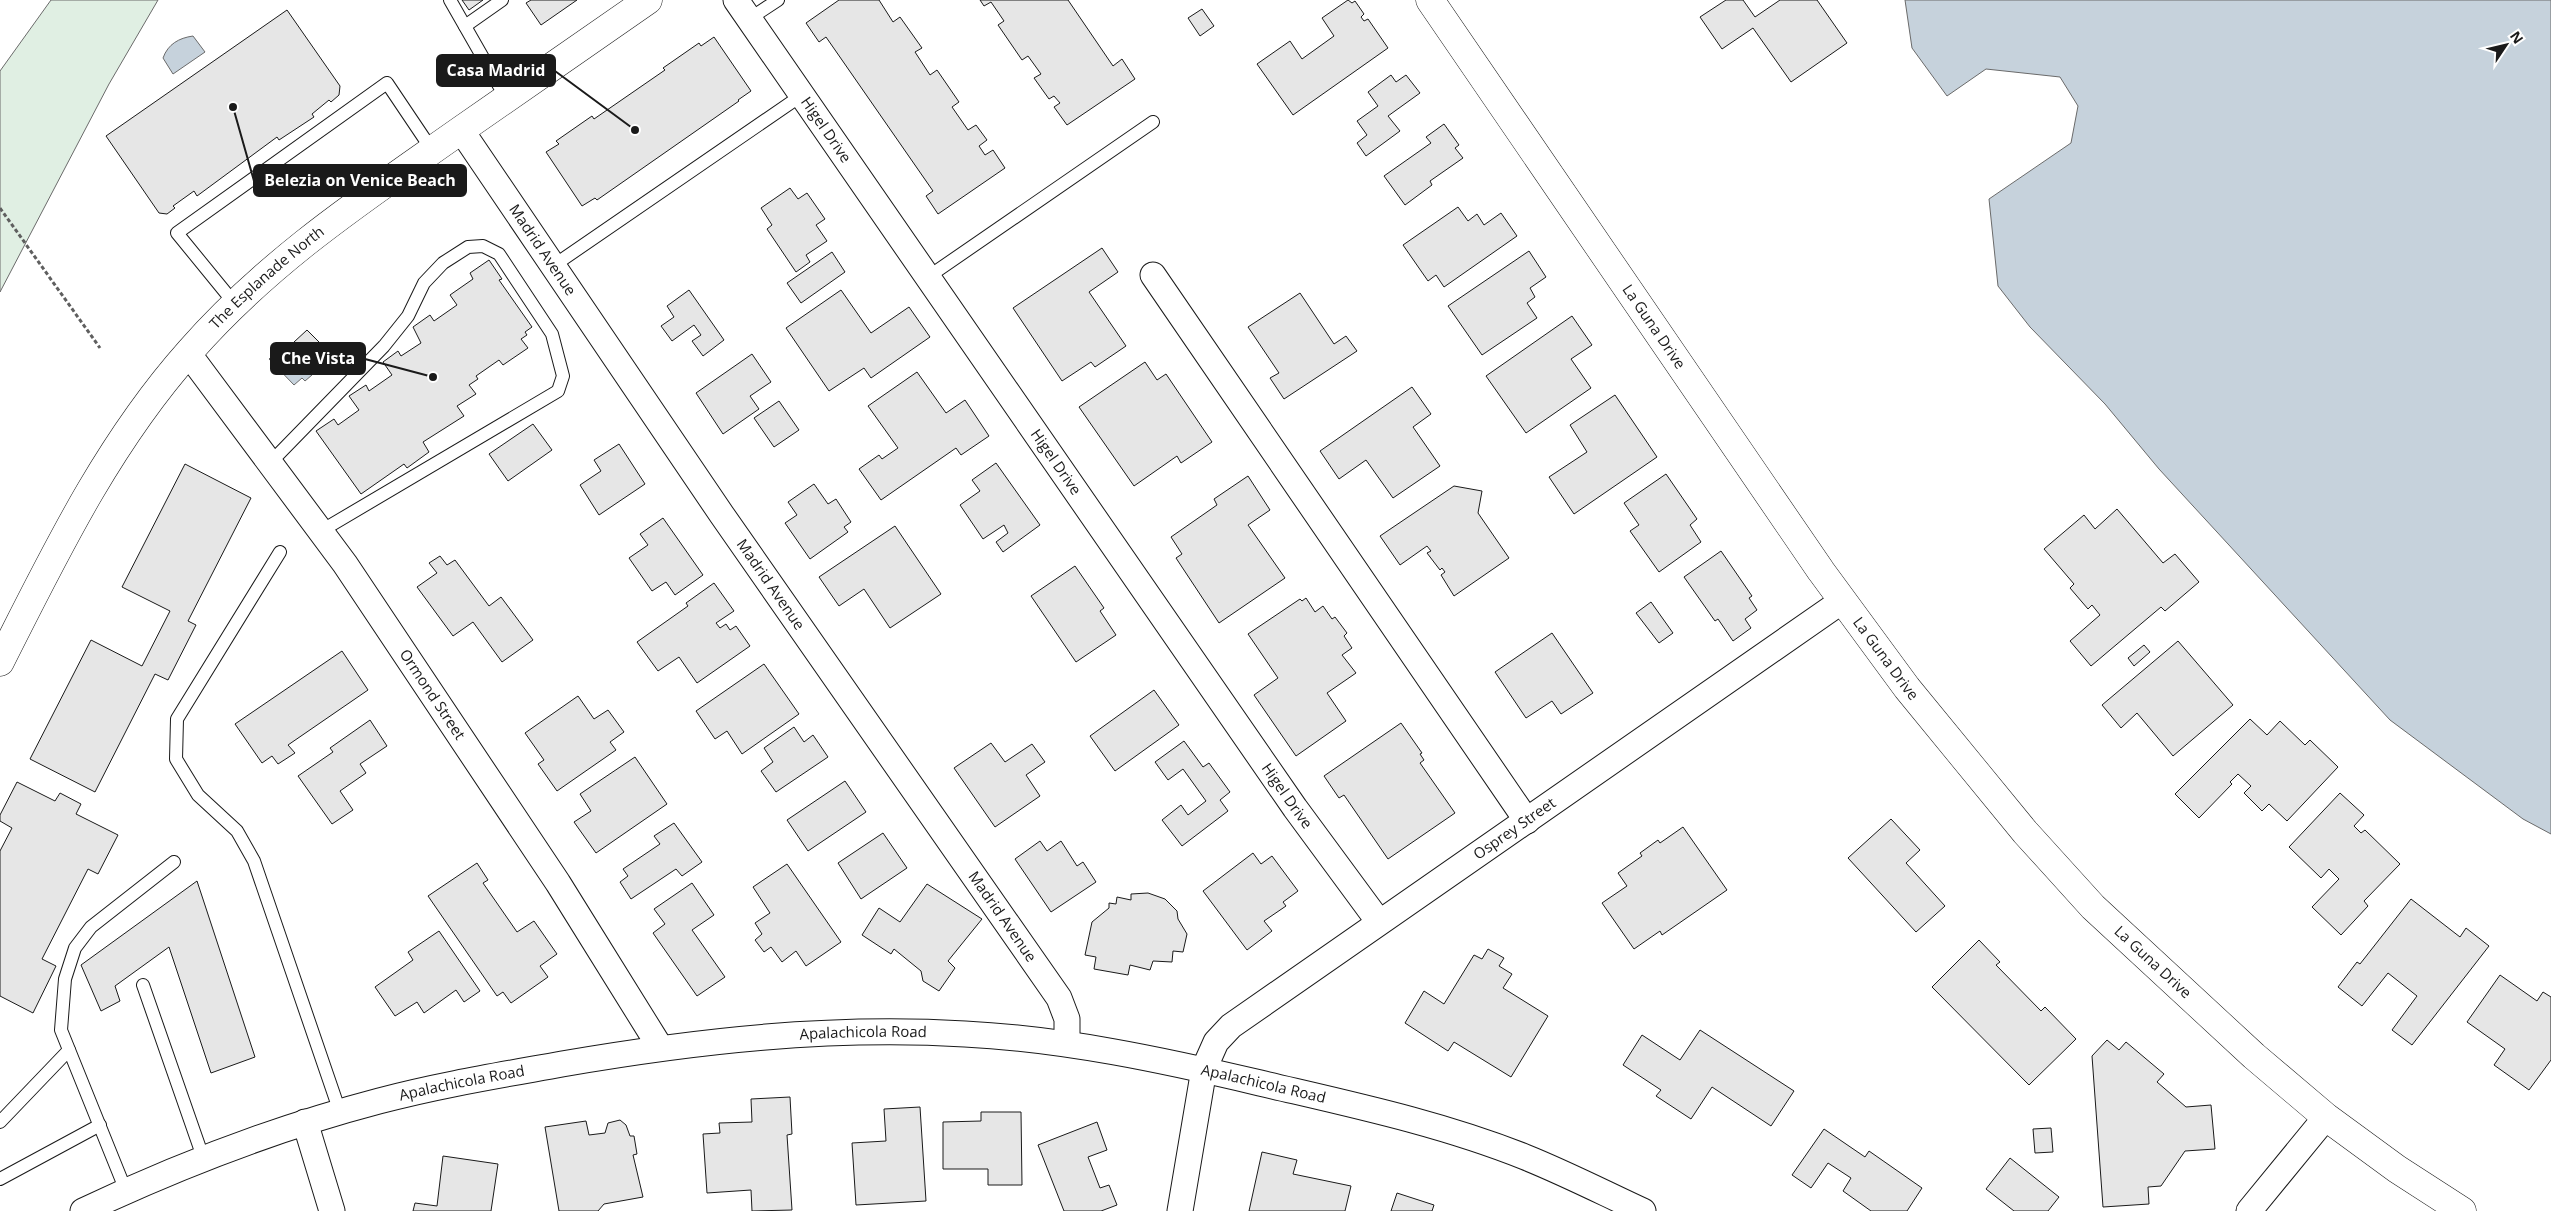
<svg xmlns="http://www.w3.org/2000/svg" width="2551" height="1211" font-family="'Open Sans',sans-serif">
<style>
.green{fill:#e0efe3;stroke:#6a6a6a}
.water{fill:#c6d2dc;stroke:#6a6a6a}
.building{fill:#e6e6e6;stroke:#1a1a1a}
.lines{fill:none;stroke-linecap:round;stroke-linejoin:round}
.service-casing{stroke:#1a1a1a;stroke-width:14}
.minor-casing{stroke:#1a1a1a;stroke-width:27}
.tertiary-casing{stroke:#1a1a1a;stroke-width:29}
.path{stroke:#5f5f5f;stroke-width:3;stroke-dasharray:4 2.5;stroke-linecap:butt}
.service{stroke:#fff;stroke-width:12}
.minor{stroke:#fff;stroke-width:25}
.tertiary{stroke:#fff;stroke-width:28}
.labels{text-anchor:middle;stroke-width:4;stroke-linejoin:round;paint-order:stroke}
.street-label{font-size:15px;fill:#1a1a1a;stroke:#fff}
.leader{fill:none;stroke:#1a1a1a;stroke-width:2}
.callout-dot{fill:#1a1a1a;stroke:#fff;stroke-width:2}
.callout{fill:#1a1a1a;stroke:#1a1a1a;stroke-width:2}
.callout-label{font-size:16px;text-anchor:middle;font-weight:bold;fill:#fff}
</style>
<rect width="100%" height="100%" fill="#fff"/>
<polygon class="green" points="51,0 158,0 109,84 0,292 0,71"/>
<g class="water">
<polygon points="1905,0 2551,0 2551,834 2523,819 2390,720 2159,469 2105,404 2030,327 1998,286 1989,199 2071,143 2078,106 2060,77 1986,69 1947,96 1912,48"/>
<path d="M193,36L205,52L173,74L163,58C168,44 179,38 193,36Z"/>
<polygon points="283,345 312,375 305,381 302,378 294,385 269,359"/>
</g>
<g class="building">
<polygon points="462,0 483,0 469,10"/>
<polygon points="531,0 577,0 541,25 526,3"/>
<polygon points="839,0 879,0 893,22 900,17 922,48 915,52 930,75 937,70 959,102 952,107 968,130 976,125 987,140 979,146 985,155 993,150 1005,168 938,214 926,196 933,191 826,37 819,42 806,23"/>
<polygon points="980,0 1068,0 1113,66 1122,59 1135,79 1067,125 1054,107 1060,103 1054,96 1049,99 1034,78 1041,74 1028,56 1022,60 998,25 1004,21 991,2 984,6"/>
<polygon points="1348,0 1352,3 1355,1 1364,14 1361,17 1364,21 1368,19 1388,48 1293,115 1257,64 1290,41 1302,59 1334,36 1322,18"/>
<polygon points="1726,0 1743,0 1755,17 1780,0 1817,0 1847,43 1791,82 1753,28 1722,49 1700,17"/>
<polygon points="1202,9 1214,26 1200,36 1188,18"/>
<polygon points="287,10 340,86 339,95 331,102 329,100 312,114 314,117 279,140 277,137 197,196 194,191 173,206 175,208 167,214 159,213 106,136"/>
<polygon points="714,37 751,91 738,100 739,101 597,200 595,198 582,206 546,152 559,144 556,141 592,116 594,119 665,70 663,68 699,43 701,46"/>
<polygon points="1391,75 1396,82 1406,75 1420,93 1388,116 1400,131 1366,156 1357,143 1367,135 1357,121 1378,106 1368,92"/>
<polygon points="1444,124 1459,145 1455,148 1463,158 1430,181 1432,185 1405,205 1384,176 1431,143 1426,137"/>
<polygon points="790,188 798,199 807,193 825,219 816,225 827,241 806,255 810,262 796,272 767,229 772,225 761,208"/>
<polygon points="1458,207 1468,221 1477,214 1484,225 1501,213 1517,236 1444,287 1436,275 1428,281 1403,245"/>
<polygon points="1102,248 1118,272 1089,292 1126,346 1095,367 1091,362 1062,381 1013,308"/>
<polygon points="1529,251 1546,277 1530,288 1535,297 1527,303 1537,318 1482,355 1448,306"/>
<polygon points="832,252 845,272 801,303 787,283"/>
<polygon points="489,260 502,279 499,280 532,327 525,332 527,335 521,339 528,348 503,365 499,360 476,376 478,379 469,385 476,394 457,406 464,416 423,442 429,452 407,468 404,464 361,494 316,431 334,419 338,425 359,410 349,396 366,385 369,391 392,375 383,362 398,351 401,356 421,343 413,327 430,315 434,321 457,305 450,295 473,279 470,273"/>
<polygon points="689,290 724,340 703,356 692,341 701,335 694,325 672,341 661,326 674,317 667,306"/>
<polygon points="841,290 871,333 909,307 930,337 871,378 864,368 829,391 786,328"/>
<polygon points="1300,293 1334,344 1346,336 1357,351 1284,399 1270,378 1279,373 1248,327"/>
<polygon points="1572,316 1592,345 1571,359 1591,388 1526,433 1486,376"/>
<polygon points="307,330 328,351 315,363 294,342"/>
<polygon points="752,354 771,382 750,396 759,409 723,434 696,393"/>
<polygon points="1145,362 1157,380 1166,374 1212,442 1181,463 1177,456 1134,486 1079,407"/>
<polygon points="917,372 946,413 965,400 989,436 961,455 956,448 881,500 859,469 879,455 882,459 898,448 868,406"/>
<polygon points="1412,387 1431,414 1413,427 1440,466 1393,498 1366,460 1339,479 1320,451"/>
<polygon points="1615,395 1657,457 1574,514 1549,477 1587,452 1570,425"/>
<polygon points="779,401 799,430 774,447 754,418"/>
<polygon points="533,424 552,450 508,481 489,454"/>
<polygon points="619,444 645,484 599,515 580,485 601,471 594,460"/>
<polygon points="996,463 1040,525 1003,552 996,542 1008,533 1004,525 983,539 960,505 980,491 972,480"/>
<polygon points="185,464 251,498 188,621 196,625 168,680 155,674 95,792 30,759 91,640 142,666 170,611 122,587"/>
<polygon points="1666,474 1697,519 1690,525 1701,542 1659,572 1630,531 1639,525 1624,503"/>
<polygon points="1248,476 1270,510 1248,525 1285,578 1219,623 1176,558 1182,554 1171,537 1217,505 1214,499"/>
<polygon points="814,484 828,504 836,499 851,522 844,527 848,532 810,559 785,523 797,515 788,502"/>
<polygon points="1454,486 1482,491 1478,513 1509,558 1454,596 1441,575 1445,572 1442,568 1440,570 1427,553 1431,551 1427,546 1400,565 1380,536"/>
<polygon points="2117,509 2163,563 2175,554 2199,582 2165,611 2161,607 2091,666 2070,641 2100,615 2092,605 2088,609 2070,588 2074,584 2044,549 2084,515 2095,529"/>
<polygon points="663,518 703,575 675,595 666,582 652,591 629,558 648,545 640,534"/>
<polygon points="895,526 941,594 890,628 864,589 839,606 819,577"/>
<polygon points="1721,551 1752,596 1749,598 1757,610 1745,619 1751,628 1733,641 1718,619 1715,621 1684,577"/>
<polygon points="440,556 447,565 455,560 489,606 501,597 533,640 502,662 473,622 453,636 417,587 437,573 429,563"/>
<polygon points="1075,566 1104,608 1100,611 1116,635 1076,662 1031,596"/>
<polygon points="714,583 734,611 716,623 720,628 726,624 730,630 736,626 750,646 697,683 679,657 658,671 637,642 688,606 686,603"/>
<polygon points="1306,598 1315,612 1323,606 1332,619 1335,617 1347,633 1344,636 1352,648 1342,655 1356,673 1327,693 1346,721 1296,756 1254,695 1278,678 1248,634 1300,599 1302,601"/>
<polygon points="1651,602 1673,633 1659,643 1636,613"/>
<polygon points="1552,633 1593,693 1561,714 1552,701 1526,718 1495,672"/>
<polygon points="2178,641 2233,705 2173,756 2137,713 2121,728 2102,705"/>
<polygon points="2144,645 2150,652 2134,666 2128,658"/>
<polygon points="342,651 368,690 288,745 295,753 278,764 272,756 262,763 235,724"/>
<polygon points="764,664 799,714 742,754 727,731 715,739 696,711"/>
<polygon points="1154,690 1179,725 1115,771 1090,736"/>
<polygon points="578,696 594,719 608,710 624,732 610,742 616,750 557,791 538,764 544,760 525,733"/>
<polygon points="2250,719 2267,735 2280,721 2305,745 2310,740 2338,767 2287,821 2269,804 2262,811 2244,793 2251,786 2238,774 2230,782 2232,784 2199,818 2175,794"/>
<polygon points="370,720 387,746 360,764 366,773 340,791 353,810 332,824 298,776 333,752 330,748"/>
<polygon points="1401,723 1422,753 1420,754 1424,760 1420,763 1455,813 1388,859 1344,795 1339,798 1324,776"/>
<polygon points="794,727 804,742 813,735 828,757 776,792 761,771 773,762 764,748"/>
<polygon points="1184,741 1203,767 1209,763 1230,792 1220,800 1228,811 1182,846 1162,820 1181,805 1188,815 1206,801 1183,769 1168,780 1155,762"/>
<polygon points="991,743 1005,762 1032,744 1045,762 1026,775 1040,796 995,827 954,768"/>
<polygon points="635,757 667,804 596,853 574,822 591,811 580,794"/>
<polygon points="845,781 866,812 808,851 787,820"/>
<polygon points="17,782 55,801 60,793 81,804 76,814 118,835 98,874 88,869 42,959 56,966 33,1013 0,996 0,851 12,828 0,821 0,815"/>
<polygon points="2340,793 2364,815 2354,826 2361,833 2365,830 2400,864 2364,901 2368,906 2341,935 2312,907 2339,879 2329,869 2321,878 2289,847"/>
<polygon points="1891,819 1920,850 1906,863 1945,906 1916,932 1848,858"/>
<polygon points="674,823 702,862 682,876 676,869 631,899 620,882 628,876 623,869 660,844 654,836"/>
<polygon points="1683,827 1727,890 1662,935 1660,931 1634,949 1602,903 1627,886 1618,873 1642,856 1640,853 1658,840 1660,843"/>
<polygon points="883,833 907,868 861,899 838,863"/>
<polygon points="1040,841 1047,851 1061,841 1077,866 1083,862 1096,882 1051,912 1015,859"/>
<polygon points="1253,853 1261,864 1272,856 1298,891 1283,902 1286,906 1264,921 1272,931 1247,950 1203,891"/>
<polygon points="477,863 488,880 483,883 517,932 534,921 557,954 540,966 548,977 511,1003 503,992 497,996 428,896"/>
<polygon points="787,864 841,942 806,966 796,951 782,962 771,947 764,952 755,940 762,934 755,923 770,913 753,887"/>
<polygon points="197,881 255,1057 211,1073 169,947 115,986 120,1001 101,1011 81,965"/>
<polygon points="692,883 714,915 692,930 725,977 697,996 653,933 665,924 654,909"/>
<polygon points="927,884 982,919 948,961 955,968 939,991 923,981 921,971 894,949 891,954 862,935 879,908 900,922"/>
<polygon points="1148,893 1165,899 1177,911 1178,919 1187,934 1183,952 1173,951 1172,962 1153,961 1150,970 1130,965 1128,975 1094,969 1096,957 1085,955 1092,922 1109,908 1109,903 1116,904 1117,897 1131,900 1131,894"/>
<polygon points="2411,899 2460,937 2466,928 2489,946 2412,1045 2392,1030 2417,996 2388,973 2362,1006 2338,987 2357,962 2360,964"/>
<polygon points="439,931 480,991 464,1002 456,990 424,1013 417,1002 395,1016 375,987 413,960 408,952"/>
<polygon points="1979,940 2000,962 1996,965 2041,1011 2045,1007 2076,1039 2029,1085 1932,987"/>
<polygon points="1488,949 1504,958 1499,966 1512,974 1503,988 1548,1016 1511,1077 1454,1042 1448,1051 1405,1023 1424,991 1444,1004 1474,955 1482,959"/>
<polygon points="2500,975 2537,1001 2543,992 2551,997 2551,1060 2529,1090 2494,1065 2505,1049 2467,1022"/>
<polygon points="1700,1030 1794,1091 1771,1126 1712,1087 1691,1119 1656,1096 1661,1090 1623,1065 1642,1035 1680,1060"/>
<polygon points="2107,1040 2119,1050 2126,1042 2164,1074 2157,1082 2186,1107 2211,1105 2215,1149 2185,1151 2161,1186 2148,1187 2149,1204 2103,1207 2092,1056"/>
<polygon points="790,1097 792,1134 787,1135 792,1210 752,1211 751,1190 707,1193 703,1134 720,1133 719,1123 752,1122 751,1099"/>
<polygon points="920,1107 926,1201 856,1205 852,1143 886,1141 884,1109"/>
<polygon points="981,1112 1021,1112 1022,1185 988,1185 988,1169 943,1169 943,1122 981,1121"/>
<polygon points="620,1120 626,1125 630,1136 634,1136 637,1154 633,1155 643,1197 604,1204 598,1211 559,1211 545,1127 586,1121 589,1135 605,1133 608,1123"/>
<polygon points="1097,1122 1107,1150 1088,1157 1100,1188 1109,1185 1117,1205 1101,1211 1064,1211 1038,1145"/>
<polygon points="2051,1128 2053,1152 2035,1153 2033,1129"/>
<polygon points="1824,1129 1865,1157 1869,1151 1922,1188 1907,1211 1871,1211 1843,1191 1851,1178 1828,1163 1811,1188 1792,1175"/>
<polygon points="1262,1152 1297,1160 1293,1174 1351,1186 1345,1211 1249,1211"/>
<polygon points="443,1156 498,1164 491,1211 413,1211 415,1203 437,1206"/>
<polygon points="2010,1158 2059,1197 2048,1211 2014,1211 1986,1189"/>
<polygon points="1397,1193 1434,1205 1432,1211 1391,1211"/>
</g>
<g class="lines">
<g class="service-casing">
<g id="service">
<polyline points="450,0 506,98"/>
<polyline points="749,19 778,0"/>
<polyline points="465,26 502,0"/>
<polyline points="553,266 802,95"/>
<polyline points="928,277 1153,122"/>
<polyline points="235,304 177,233 387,83 432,150"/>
<polyline points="270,463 384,346 408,316 424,283 443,263 468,247 483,246 499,254 552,334 563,376 558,391 321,531"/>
<polyline points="280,552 177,719 176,759 198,795 237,831 254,861 340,1112"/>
<polyline points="143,985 204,1160"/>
<polyline points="0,1122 69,1050"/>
<polyline points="0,1179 100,1125"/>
<polyline points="126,1191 61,1030 65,979 75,948 91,927 174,862"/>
</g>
</g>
<g class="minor-casing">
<g id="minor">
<path id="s1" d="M736,0L1295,808L1379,922"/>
<path id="s2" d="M461,130L722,515L1059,998L1067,1019V1043"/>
<polyline points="1153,275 1527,821"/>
<path id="s3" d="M188,353L345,564L558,883L660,1047"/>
<polyline points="305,1122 332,1211"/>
<path id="s4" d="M83,1211C176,1167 280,1127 379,1101C439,1085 501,1075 562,1064C696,1041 828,1026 965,1034C1064,1039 1163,1060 1260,1083C1349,1104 1440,1123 1525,1157C1565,1173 1604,1193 1643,1211"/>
<path id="s5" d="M1180,1211L1204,1069L1216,1042L1231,1026L1842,601"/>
<polyline points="2249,1211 2326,1117"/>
</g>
</g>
<g class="tertiary-casing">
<g id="tertiary">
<path id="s6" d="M1430,0L1821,571L1907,688L2025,832L2093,907L2254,1056L2326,1117L2397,1169L2462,1211"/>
<path id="s7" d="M0,662C55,553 108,443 190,351C270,260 363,199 461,130C523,87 586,43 648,0"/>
</g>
</g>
<polyline class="path" points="0,208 100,348"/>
<use href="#service" class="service"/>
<use href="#minor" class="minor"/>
<use href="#tertiary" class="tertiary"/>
</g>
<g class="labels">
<g class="street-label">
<text dy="5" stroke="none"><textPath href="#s1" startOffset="158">Higel Drive</textPath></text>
<text dy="5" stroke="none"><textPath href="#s2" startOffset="145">Madrid Avenue</textPath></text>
<text dy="5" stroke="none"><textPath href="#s7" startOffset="472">The Esplanade North</textPath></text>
<text dy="5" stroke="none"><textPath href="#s6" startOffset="396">La Guna Drive</textPath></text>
<text dy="5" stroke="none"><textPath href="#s1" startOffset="562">Higel Drive</textPath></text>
<text dy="5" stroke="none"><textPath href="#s2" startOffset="550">Madrid Avenue</textPath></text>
<text dy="5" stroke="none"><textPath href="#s6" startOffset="801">La Guna Drive</textPath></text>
<text dy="5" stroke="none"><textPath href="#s3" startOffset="420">Ormond Street</textPath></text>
<text dy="5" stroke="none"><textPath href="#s1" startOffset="968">Higel Drive</textPath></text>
<text dy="5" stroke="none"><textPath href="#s5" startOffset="541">Osprey Street</textPath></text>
<text dy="5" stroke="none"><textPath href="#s2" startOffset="955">Madrid Avenue</textPath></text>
<text dy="5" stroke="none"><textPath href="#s6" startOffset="1206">La Guna Drive</textPath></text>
<text dy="5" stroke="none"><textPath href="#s4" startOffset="806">Apalachicola Road</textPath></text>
<text dy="5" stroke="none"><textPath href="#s4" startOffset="401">Apalachicola Road</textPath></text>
<text dy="5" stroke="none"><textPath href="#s4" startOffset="1211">Apalachicola Road</textPath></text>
</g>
</g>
<path class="leader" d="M635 130L555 71M233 107L254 181M433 377L365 359"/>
<g class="callout-dot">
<circle cx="635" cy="130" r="5"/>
<circle cx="233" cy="107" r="5"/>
<circle cx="433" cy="377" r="5"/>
</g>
<g class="callout">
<rect x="437" y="55" width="118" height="31" rx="5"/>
<rect x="254" y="165" width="212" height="31" rx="5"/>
<rect x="271" y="343" width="94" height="31" rx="5"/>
</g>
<g class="callout-label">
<text x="496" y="76">Casa Madrid</text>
<text x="360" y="186">Belezia on Venice Beach</text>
<text x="318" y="364">Che Vista</text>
</g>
<g transform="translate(2506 45) rotate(55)" stroke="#ffffff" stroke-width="4" paint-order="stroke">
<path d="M0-4L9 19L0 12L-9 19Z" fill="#1a1a1a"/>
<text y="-8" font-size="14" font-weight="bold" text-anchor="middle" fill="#1a1a1a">N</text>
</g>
</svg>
